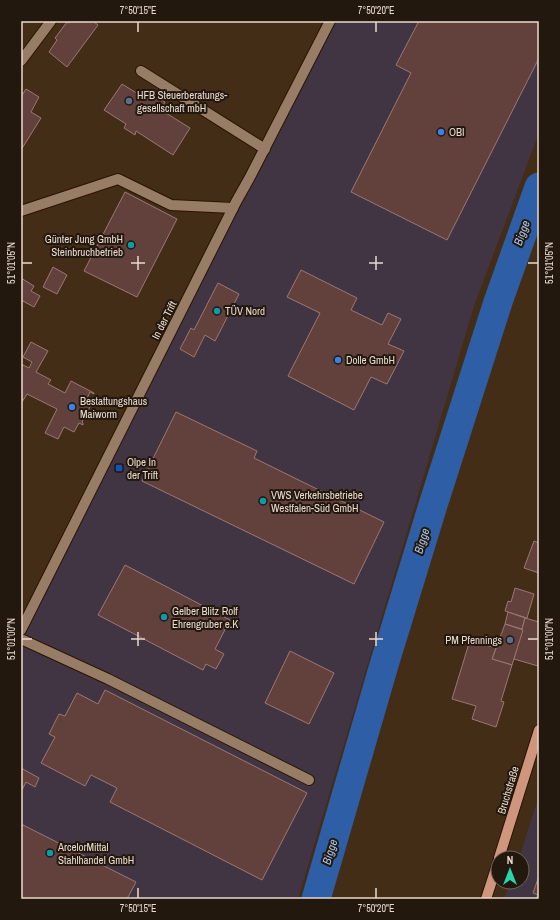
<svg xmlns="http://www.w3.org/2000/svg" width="560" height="920" font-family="'Archivo Narrow',sans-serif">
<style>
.industrial{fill:#423543}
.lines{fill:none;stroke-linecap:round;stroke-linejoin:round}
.river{stroke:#2d5ea6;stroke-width:29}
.building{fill:#62413d;stroke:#9c7772}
.minor-casing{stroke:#291401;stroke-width:12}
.major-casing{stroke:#291401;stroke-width:12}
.minor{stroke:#977d65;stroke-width:10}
.major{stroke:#cf957d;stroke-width:10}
.ticks{fill:none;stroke:#e9dacd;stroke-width:1.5}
.service-dot{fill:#5c6f8a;stroke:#22180e;stroke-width:1.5}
.shop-dot{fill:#3f7fe0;stroke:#22180e;stroke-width:1.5}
.culture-dot{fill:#0f9aa8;stroke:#22180e;stroke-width:1.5}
.transit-dot{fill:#1a4fb4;stroke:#22180e;stroke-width:1.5}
.labels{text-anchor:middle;stroke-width:4;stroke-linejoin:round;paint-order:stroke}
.poi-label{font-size:11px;fill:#e9dacd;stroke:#22180e;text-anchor:start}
.street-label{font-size:11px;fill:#e9dacd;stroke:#22180e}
.water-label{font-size:12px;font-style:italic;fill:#acc7ee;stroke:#22180e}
.neatline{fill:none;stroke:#e9dacd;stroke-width:1.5}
.ticks-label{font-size:10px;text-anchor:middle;fill:#e9dacd}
</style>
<rect width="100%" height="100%" fill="#432d17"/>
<g class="industrial">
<polygon points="330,21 539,21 539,133 474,306 298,899 21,899 21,630"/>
<polygon points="539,796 539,899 504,899 510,882 522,882 522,858 519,858"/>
</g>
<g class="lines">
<polyline class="river" points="316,899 384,665 433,505 498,302 539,187"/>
</g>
<g class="building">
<polygon points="71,21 93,21 98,25 67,67 49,52 57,40 55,38 67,22 69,23"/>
<polygon points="419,21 539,21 539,58 447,240 351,192 411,73 396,65"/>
<polygon points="122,84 143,97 148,91 165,102 161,110 190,128 173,155 136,131 135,135 124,128 126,124 104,110"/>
<polygon points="26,89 39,97 31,112 41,118 21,150 21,97"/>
<polygon points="125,192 177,219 137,297 84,271"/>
<polygon points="53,267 67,275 57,294 43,287"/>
<polygon points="301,270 357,298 351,310 382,325 388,313 401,319 388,344 404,351 387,384 371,377 354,410 288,376 320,313 287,297"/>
<polygon points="21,278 34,286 31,291 40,296 34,307 21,300"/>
<polygon points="218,283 239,294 215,341 205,335 194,357 180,349 191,328 194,330"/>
<polygon points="31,342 48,351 36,372 51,380 48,384 65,393 71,381 94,393 94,394 90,392 86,401 93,404 92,406 91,405 82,422 83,423 83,425 79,423 74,432 64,427 58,439 45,433 57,409 27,394 22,402 21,401 21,364 29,368 32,362 23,357"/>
<polygon points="176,412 257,451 254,458 384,522 354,584 142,481"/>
<polygon points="534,541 539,543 539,573 524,568"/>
<polygon points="125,565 230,620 215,649 224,654 216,669 206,664 203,670 98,615"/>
<polygon points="515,588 534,594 527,618 505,611 508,601 511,602"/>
<polygon points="508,612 525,618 522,629 505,624"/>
<polygon points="525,618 539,622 538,666 514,659"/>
<polygon points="505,624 523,630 512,665 492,659"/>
<polygon points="470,640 496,648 492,659 512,665 501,701 504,702 496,727 472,719 476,706 452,699"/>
<polygon points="290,651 334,673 309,724 265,703"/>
<polygon points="105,690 307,793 262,880 110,802 117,788 91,775 85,786 41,763 55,737 49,734 59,714 65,716 77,693 98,704"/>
<polygon points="21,768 39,778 35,787 26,782 21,792"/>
<polygon points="21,824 136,882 127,899 21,899"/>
<polygon points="539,876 539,899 536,899 538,895 533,893"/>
</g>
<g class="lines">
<g class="minor-casing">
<g id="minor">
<polyline points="21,61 51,21"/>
<polyline points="141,71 265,149"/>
<polyline points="21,211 118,179 171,205 233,208"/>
<polyline points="21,630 236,202 250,177 330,21"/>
<polyline points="21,639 108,679 309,780"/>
</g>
</g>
<g class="major-casing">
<g id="major">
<polyline points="499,858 539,730"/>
<polyline points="486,899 498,862"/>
</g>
</g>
<use href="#minor" class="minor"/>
<use href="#major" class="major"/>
</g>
<path class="ticks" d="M138,22V32M376,22V32M138,256V270M376,256V270M22,263H32M131,263H145M369,263H383M528,263H538M138,632V646M376,632V646M22,639H32M131,639H145M369,639H383M528,639H538M138,888V898M376,888V898"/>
<g class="service-dot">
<circle cx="129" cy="101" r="4"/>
<circle cx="510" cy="640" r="4"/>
</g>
<g class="shop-dot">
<circle cx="441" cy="132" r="4"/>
<circle cx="338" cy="360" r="4"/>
<circle cx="72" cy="407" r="4"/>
</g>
<g class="culture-dot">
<circle cx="131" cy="245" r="4"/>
<circle cx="217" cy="311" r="4"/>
<circle cx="263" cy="501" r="4"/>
<circle cx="164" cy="617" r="4"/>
<circle cx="50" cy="853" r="4"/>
</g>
<rect class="transit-dot" x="115" y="464" width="8" height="8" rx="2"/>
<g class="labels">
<g class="poi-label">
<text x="137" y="99">HFB Steuerberatungs-<tspan x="137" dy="13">gesellschaft mbH</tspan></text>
<text x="449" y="136">OBI</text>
<text x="123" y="243" text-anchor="end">Günter Jung GmbH<tspan x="123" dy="13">Steinbruchbetrieb</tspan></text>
<text x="225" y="315">TÜV Nord</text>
<text x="346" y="364">Dolle GmbH</text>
<text x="80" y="405">Bestattungshaus<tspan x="80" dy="13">Maiworm</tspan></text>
<text x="127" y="466">Olpe In<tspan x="127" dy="13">der Trift</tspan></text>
<text x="271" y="499">VWS Verkehrsbetriebe<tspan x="271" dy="13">Westfalen-Süd GmbH</tspan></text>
<text x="172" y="615">Gelber Blitz Rolf<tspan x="172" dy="13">Ehrengruber e.K</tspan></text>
<text x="502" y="644" text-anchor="end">PM Pfennings</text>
<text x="58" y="851">ArcelorMittal<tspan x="58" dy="13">Stahlhandel GmbH</tspan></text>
</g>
<g class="street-label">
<text transform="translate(164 320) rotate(-63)" y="4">In der Trift</text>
<text transform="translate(508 790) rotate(-73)" y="4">Bruchstraße</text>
</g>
<g class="water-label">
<text transform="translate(522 233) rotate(-70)" y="4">Bigge</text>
<text transform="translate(422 541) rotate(-73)" y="4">Bigge</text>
<text transform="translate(330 852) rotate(-73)" y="4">Bigge</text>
</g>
</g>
<rect width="560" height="920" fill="none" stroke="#22180e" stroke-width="44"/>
<g transform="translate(510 870)"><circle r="19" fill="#22180e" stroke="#72665a"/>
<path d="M0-3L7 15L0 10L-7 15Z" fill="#29d5ac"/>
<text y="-6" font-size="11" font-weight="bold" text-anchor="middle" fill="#e9dacd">N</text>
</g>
<rect x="22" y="22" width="516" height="876" class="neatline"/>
<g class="ticks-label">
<text x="138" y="14">7°50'15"E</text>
<text x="376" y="14">7°50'20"E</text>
<text transform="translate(11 263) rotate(-90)" y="4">51°01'05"N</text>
<text transform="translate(549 263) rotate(-90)" y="4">51°01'05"N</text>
<text transform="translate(11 639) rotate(-90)" y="4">51°01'00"N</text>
<text transform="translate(549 639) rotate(-90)" y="4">51°01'00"N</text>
<text x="138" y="912">7°50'15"E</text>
<text x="376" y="912">7°50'20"E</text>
</g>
</svg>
